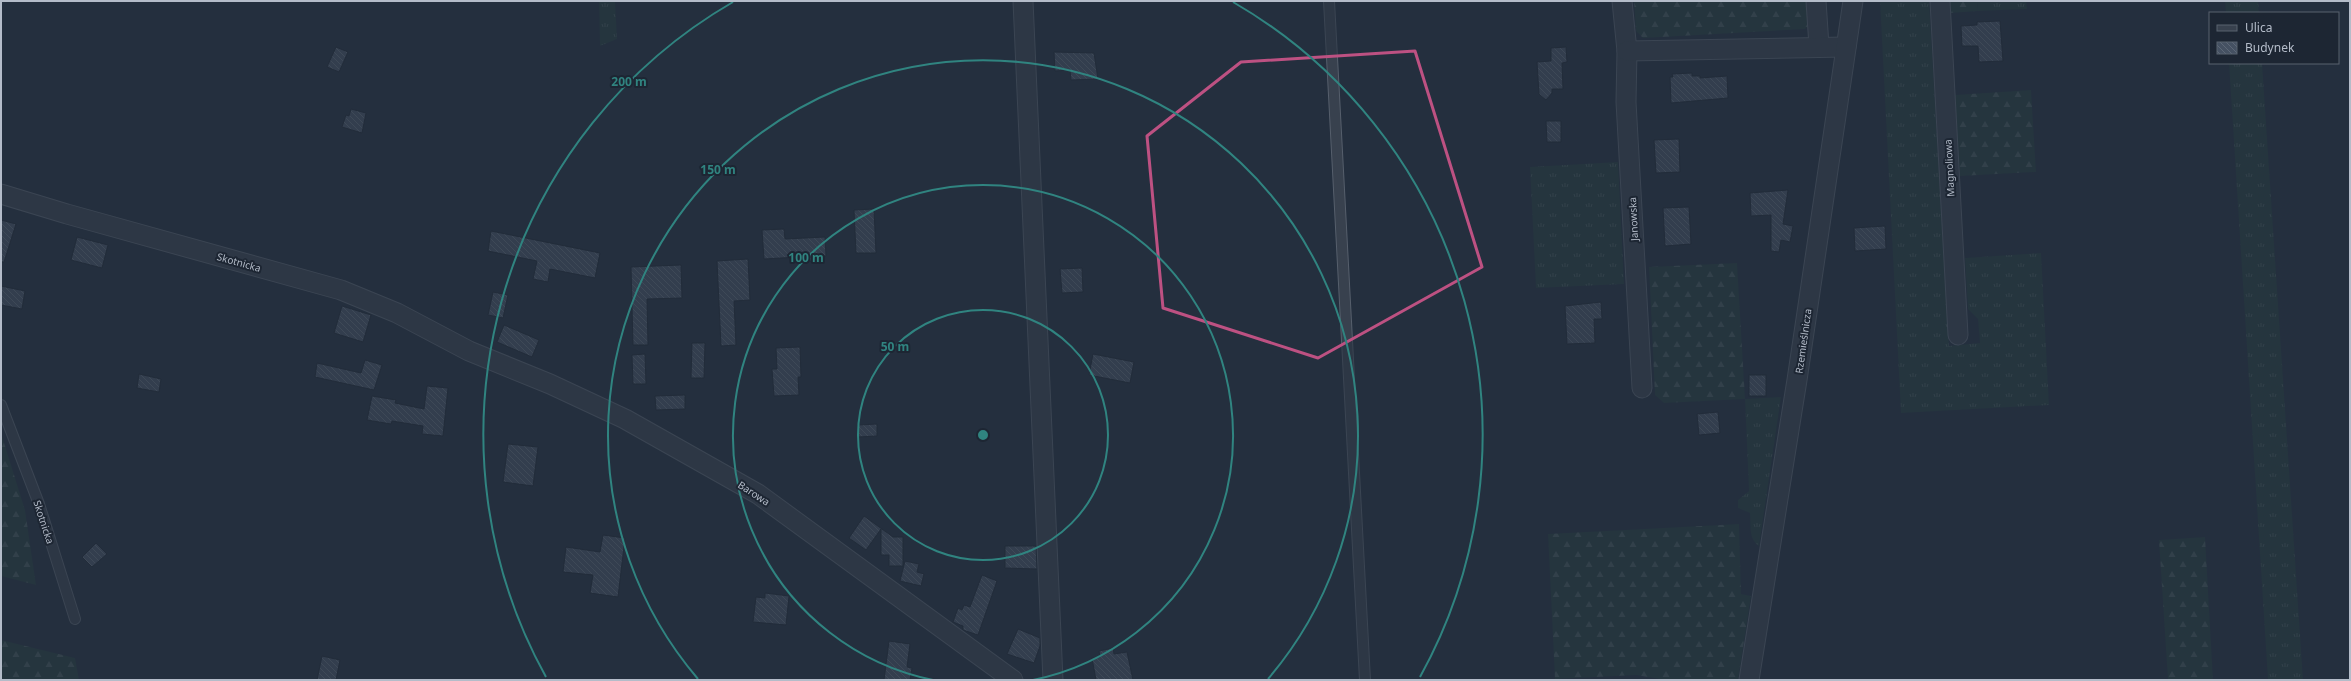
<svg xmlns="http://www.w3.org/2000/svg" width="2351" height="681" font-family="'Noto Sans',sans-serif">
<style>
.grass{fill:url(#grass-tufts)}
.forest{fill:url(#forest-firs)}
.building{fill:url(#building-back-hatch);stroke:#1f2835}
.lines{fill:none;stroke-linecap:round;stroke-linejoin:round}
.lane-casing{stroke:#565f6c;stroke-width:12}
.street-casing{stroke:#565f6c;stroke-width:21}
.lane{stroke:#38414e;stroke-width:10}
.street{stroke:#38414e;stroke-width:19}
.marked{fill:none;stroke:#bd5182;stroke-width:3;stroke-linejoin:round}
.ring{fill:none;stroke:#308480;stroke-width:2}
.labels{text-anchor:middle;stroke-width:4;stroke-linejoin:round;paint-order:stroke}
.street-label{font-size:10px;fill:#b4bcc9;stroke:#1d2633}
.centre{fill:#308480;stroke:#1d2633;stroke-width:2}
.ring-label{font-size:12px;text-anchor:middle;font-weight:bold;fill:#308480;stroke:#1d2633;stroke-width:4;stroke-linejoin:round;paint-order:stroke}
</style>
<defs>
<pattern id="grass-tufts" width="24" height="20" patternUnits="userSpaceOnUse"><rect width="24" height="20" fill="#263c3f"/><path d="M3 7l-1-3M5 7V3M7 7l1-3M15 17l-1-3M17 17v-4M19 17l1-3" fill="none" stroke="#435659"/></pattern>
<pattern id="forest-firs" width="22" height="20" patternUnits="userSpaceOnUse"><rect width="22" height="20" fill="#263c3f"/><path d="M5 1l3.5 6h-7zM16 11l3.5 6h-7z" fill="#435659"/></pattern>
<pattern id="building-back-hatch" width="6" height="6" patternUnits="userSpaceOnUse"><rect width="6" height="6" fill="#455162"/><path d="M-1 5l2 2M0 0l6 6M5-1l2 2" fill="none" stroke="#5d6877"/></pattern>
</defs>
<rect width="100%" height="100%" fill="#242f3e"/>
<g class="grass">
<polygon points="599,1 615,1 617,39 600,46"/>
<polygon points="1880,1 1929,1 1949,346 1980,343 1978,319 1968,309 1965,258 2041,253 2049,405 1901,413"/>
<polygon points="1977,1 2026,1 2027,9 1978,11"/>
<polygon points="2225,1 2258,1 2259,13 2226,13"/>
<polygon points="2229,63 2262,63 2303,680 2268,680"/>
<polygon points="1618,162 1624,284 1536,288 1530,167"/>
<path d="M1781,397L1759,546C1748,539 1751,524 1750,513L1738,508V500L1749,491L1745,399Z"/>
</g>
<g class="forest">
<polygon points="1634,1 1811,1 1812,22 1805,29 1643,38 1636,31"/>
<polygon points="1949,1 1977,1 1978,11 1950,13"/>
<polygon points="2031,90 2036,172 1960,176 1955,95"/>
<polygon points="1737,263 1745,399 1664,403 1655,395 1649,267"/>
<polygon points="1,433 25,510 36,585 1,576"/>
<polygon points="1739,524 1741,594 1751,596 1738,680 1666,680 1636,675 1555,679 1548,534"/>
<polygon points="2205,537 2213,680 2168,680 2159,540"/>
<polygon points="1,640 75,658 79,680 1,680"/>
</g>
<g class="building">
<polygon points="2000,21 2003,61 1979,62 1978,46 1962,46 1961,26 1977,25 1977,22"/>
<polygon points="336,47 348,52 339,72 327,67"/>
<polygon points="1566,47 1567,62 1562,63 1563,89 1552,89 1552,93 1546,100 1539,94 1537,62 1551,61 1551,48"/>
<polygon points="1054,52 1094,53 1098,79 1071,80 1070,70 1055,71"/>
<polygon points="1692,73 1692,76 1700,76 1700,78 1727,76 1728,98 1671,103 1670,77 1673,77 1672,74"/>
<polygon points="351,109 366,113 362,133 342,127 346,115 349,116"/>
<polygon points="1546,121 1561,121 1561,142 1547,142"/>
<polygon points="1679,139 1680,172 1656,173 1654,140"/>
<polygon points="1788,190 1783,224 1793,226 1790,242 1781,240 1779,252 1771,251 1771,215 1751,216 1750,193"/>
<polygon points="1689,207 1691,244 1665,246 1663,208"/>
<polygon points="874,209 876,253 856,253 854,210"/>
<polygon points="1,220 16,224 4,262 1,262"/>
<polygon points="1885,226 1886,249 1855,251 1854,228"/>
<polygon points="784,229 785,239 825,237 826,256 816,256 817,261 798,261 798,257 764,259 762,230"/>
<polygon points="491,231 600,253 595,278 550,269 548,282 533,279 537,261 488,251"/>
<polygon points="77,237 108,245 102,268 71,260"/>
<polygon points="748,259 750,300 734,301 736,345 721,346 717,261"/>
<polygon points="681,265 682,298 647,299 648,345 633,345 631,267"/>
<polygon points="1082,268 1083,292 1062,293 1060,269"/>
<polygon points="1,286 25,291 22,309 1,305"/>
<polygon points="493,292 508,295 503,318 488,315"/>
<polygon points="1601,302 1602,319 1594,319 1595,343 1567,344 1565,306"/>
<polygon points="342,306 371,315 363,342 334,333"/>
<polygon points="504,325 539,340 532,357 497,342"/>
<polygon points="692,343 705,343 704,378 691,378"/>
<polygon points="800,347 801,377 798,377 799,395 774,396 772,369 777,369 776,348"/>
<polygon points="645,354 646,384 633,384 632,355"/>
<polygon points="1093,354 1134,362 1130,383 1089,375"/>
<polygon points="365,360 382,365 374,390 315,377 317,363 361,373"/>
<polygon points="139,374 161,379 159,392 137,388"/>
<rect x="1749" y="375" width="17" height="21"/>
<polygon points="427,386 448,388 443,436 422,434 423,426 392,421 391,424 367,420 372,396 396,400 395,403 424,409"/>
<polygon points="685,395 685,409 656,410 655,396"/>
<polygon points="1718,412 1720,433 1699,435 1697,414"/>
<polygon points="877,424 877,436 858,437 858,425"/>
<polygon points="508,444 538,447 533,486 503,482"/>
<polygon points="864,516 893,537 903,537 903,566 889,566 889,555 881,555 881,529 866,550 849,538"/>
<polygon points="603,535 625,538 618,597 590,593 593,575 563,572 566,547 600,552"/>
<polygon points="96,543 107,554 92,567 82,557"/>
<polygon points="1005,546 1036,546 1037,569 1005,568"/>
<polygon points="905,561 919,564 917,572 924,574 921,586 900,581"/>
<polygon points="982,575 997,581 978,635 963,630 963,626 953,622 958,608 962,610 964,605 970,607"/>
<polygon points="765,593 789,596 786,625 753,622 756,597 765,598"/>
<polygon points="1018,629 1040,638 1040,646 1034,663 1007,654"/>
<polygon points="889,641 910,644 907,667 912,668 910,680 884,680"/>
<polygon points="1113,648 1114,654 1127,652 1133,680 1096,680 1092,658 1100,657 1099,651"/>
<polygon points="322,656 340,660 336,680 317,680"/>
</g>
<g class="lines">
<g class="lane-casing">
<g id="lane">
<polyline points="1329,1 1365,680"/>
<polyline points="1,405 39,504 75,619"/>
</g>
</g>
<g class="street-casing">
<g id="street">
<polyline points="1023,1 1053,680"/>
<polyline points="1622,1 1627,51 1626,102 1642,388"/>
<polyline points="1816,1 1819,46"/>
<polyline points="1940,1 1958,335"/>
<polyline points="1627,51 1846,47"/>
<polyline points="1,194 67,214 341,290 397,313 469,351 550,384 625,419 758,494 1013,680"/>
<polyline points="1749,680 1797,380 1853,1"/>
</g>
</g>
<use href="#lane" class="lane"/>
<use href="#street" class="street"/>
</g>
<path d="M0 0H2351V681H0ZM1415,51L1482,267L1318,358L1163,308L1147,136L1241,62Z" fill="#242f3e" fill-opacity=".55" fill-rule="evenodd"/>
<path class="marked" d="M1415,51L1482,267L1318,358L1163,308L1147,136L1241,62Z"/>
<g class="ring">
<circle cx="983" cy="435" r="125"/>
<path d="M933 680A250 250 0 1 1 1033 680"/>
<path d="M698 679A375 375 0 1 1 1268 679"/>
<path d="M546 677A500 500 0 0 1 733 2M1233 2A500 500 0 0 1 1420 677"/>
</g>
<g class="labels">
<g class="street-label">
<text transform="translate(1949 168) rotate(-93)" y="4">Magnoliowa</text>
<text transform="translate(1633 219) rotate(-93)" y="4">Janowska</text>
<text transform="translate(239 262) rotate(16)" y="4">Skotnicka</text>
<text transform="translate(1803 341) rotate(-82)" y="4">Rzemieślnicza</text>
<text transform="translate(754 493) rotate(33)" y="4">Barowa</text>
<text transform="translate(44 522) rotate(72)" y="4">Skotnicka</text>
</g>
</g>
<circle cx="983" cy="435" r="6" class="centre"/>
<g class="ring-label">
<text x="629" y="86">200 m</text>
<text x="718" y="174">150 m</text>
<text x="806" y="262">100 m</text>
<text x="895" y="351">50 m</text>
</g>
<rect width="2351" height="681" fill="none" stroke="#b4bcc9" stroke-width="4"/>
<rect x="2209" y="12" width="130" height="52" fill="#1d2633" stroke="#59626f"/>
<rect x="2217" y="25" width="20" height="6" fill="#38414e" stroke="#59626f"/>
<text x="2245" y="32" font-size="12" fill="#b4bcc9">Ulica</text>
<rect x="2217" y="42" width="20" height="12" fill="url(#building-back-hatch)" stroke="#59626f"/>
<text x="2245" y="52" font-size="12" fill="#b4bcc9">Budynek</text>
</svg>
